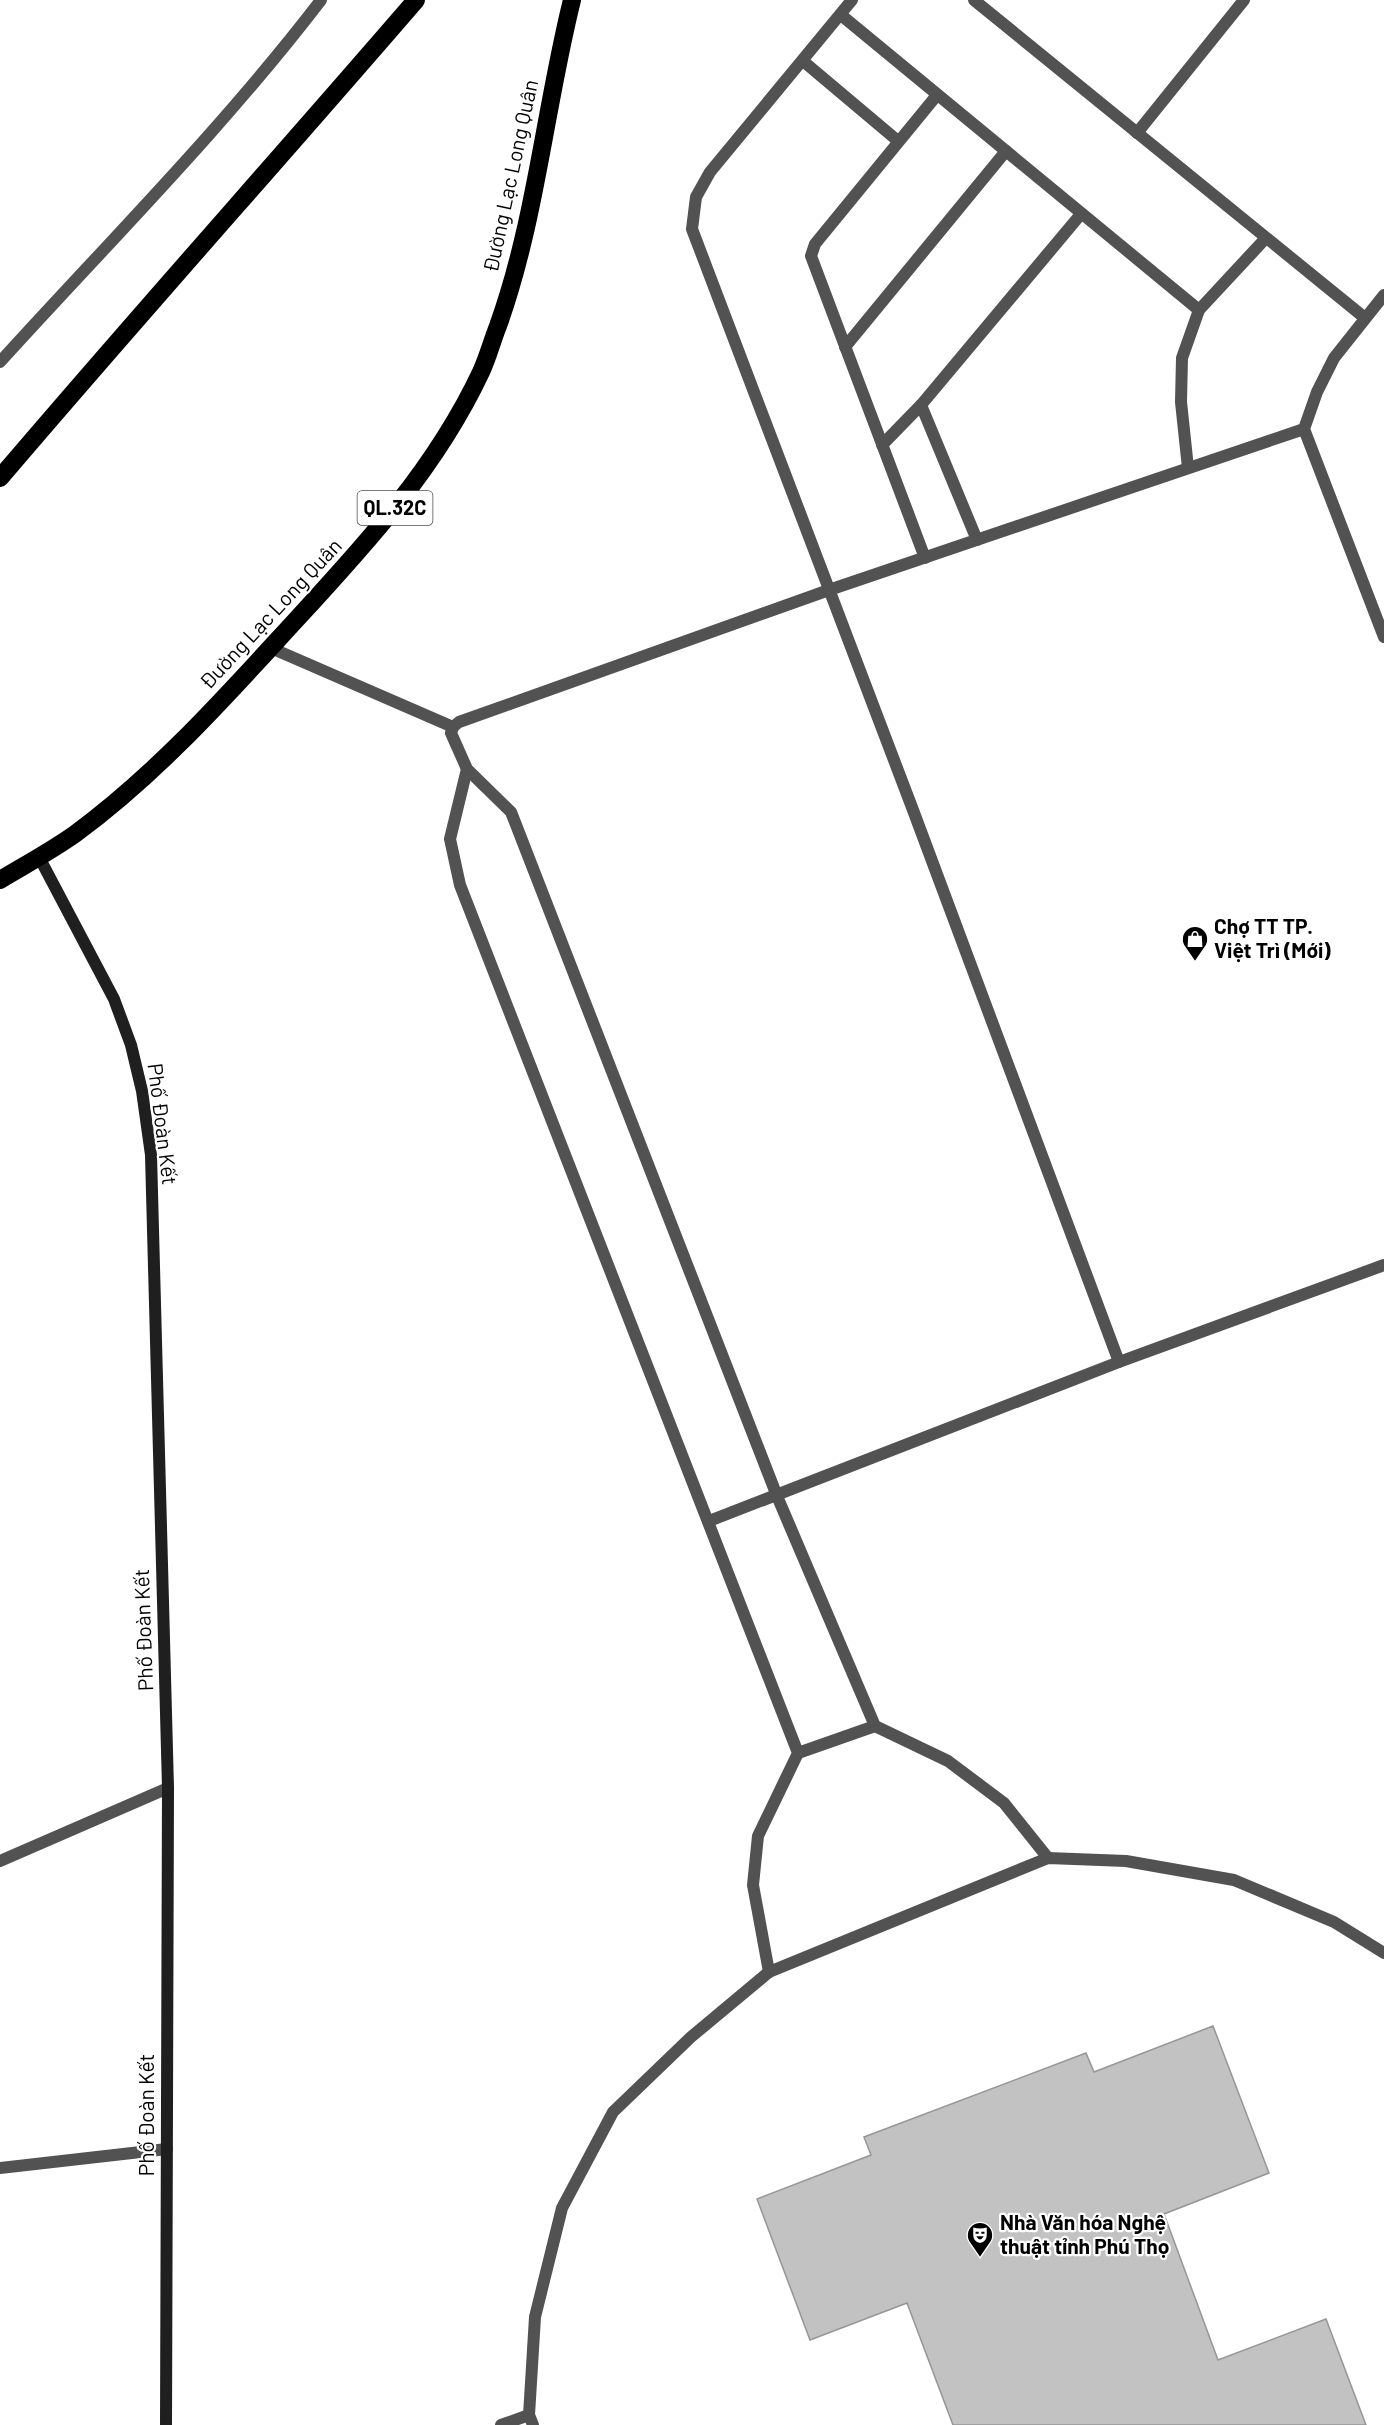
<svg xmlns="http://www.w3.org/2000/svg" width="1384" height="2425" font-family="Barlow,sans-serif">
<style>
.building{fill:#c2c2c2;stroke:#969696;stroke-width:1.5}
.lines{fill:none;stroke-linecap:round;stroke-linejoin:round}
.lane{stroke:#525252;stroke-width:12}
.street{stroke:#525252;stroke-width:12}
.secondary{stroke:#1f1f1f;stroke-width:12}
.highway{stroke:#000;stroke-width:18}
.labels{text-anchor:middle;stroke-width:4.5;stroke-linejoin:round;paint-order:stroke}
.shield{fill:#fff;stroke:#4c4c4c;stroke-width:1.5}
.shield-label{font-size:20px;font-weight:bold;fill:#000}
.street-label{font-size:21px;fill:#000;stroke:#fff}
.poi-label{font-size:21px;font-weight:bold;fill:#000;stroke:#fff;text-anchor:start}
</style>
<rect width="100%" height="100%" fill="#fff"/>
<polygon class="building" points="1213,2026 1269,2173 1164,2214 1218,2360 1326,2319 1366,2425 953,2425 907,2303 810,2340 757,2199 871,2155 864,2137 1086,2053 1094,2072"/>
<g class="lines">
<g class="lane">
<polyline points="841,15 1199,310"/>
<polyline points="803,61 898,141"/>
<polyline points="845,347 1006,151"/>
<polyline points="921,405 977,540"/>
<polyline points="882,445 921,405 1081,214"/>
<polyline points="1188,468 1181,402 1182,358 1199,310 1265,239"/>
<polyline points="925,558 811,256 815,244 937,95"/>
<polyline points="271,648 453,727"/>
<polyline points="0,2168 167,2149"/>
</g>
<g class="street">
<polyline points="852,0 710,172 696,197 692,229 913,810 1119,1362"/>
<polyline points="974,0 1365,318"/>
<polyline points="1137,133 1244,0"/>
<polyline points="1384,295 1334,358 1317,392 1304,429 1384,637"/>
<path d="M0,362C108,243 223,128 321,0"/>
<polyline points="467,769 450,839 460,885 798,1753 758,1836 753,1885 769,1972"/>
<polyline points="709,1521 1119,1362 1384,1265"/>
<polyline points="798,1753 875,1726"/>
<polyline points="1048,1858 1004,1803 948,1761 875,1726 777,1496 511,812 467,769 451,733 453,727 459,722 829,590 1304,429"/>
<polyline points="0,1861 168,1788"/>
<polyline points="501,2425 529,2415"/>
<polyline points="533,2425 529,2415 535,2317 562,2208 613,2112 691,2037 769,1972 1048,1858 1126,1861 1234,1880 1334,1922 1384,1953"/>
</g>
<polyline class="secondary" points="39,857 114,999 131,1045 142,1091 151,1155 168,1788 166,2425"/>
<g class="highway">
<path d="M0,478C137,317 278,160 416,0"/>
<path d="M0,880C25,865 51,851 75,834C158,773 226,696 295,621C366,544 436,468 481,372C488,357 492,341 498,326C536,220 545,108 572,0"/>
</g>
</g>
<defs>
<g id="shop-pin" transform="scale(1.35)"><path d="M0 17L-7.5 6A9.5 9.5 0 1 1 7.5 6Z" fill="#000" stroke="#fff"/><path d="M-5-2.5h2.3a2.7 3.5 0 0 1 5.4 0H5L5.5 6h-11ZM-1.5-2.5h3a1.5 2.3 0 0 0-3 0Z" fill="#fff"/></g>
<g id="theatre-pin" transform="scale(1.35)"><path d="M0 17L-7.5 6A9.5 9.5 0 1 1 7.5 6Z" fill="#000" stroke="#fff"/><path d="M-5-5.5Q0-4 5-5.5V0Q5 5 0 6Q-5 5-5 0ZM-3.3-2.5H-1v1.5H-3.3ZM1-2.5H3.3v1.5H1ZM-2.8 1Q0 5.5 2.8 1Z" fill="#fff"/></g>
</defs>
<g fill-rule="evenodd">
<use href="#shop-pin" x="1195" y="939"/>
<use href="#theatre-pin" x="980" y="2235"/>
</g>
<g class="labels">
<rect class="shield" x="357.5" y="491" width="75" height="34" rx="4.5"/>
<g class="shield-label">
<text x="395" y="515">QL.32C</text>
</g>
<g class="street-label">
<text transform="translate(511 176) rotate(-78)" y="7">Đường Lạc Long Quân</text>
<text transform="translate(271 614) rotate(-47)" y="7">Đường Lạc Long Quân</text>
<text transform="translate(162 1124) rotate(83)" y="7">Phố Đoàn Kết</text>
<text transform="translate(144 1630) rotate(-92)" y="7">Phố Đoàn Kết</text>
<text transform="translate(147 2115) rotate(-90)" y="7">Phố Đoàn Kết</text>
</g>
<g class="poi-label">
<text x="1214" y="934">Chợ TT TP.<tspan x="1214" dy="24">Việt Trì (Mới)</tspan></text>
<text x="1000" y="2230">Nhà Văn hóa Nghệ<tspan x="1000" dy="24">thuật tỉnh Phú Thọ</tspan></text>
</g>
</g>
</svg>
